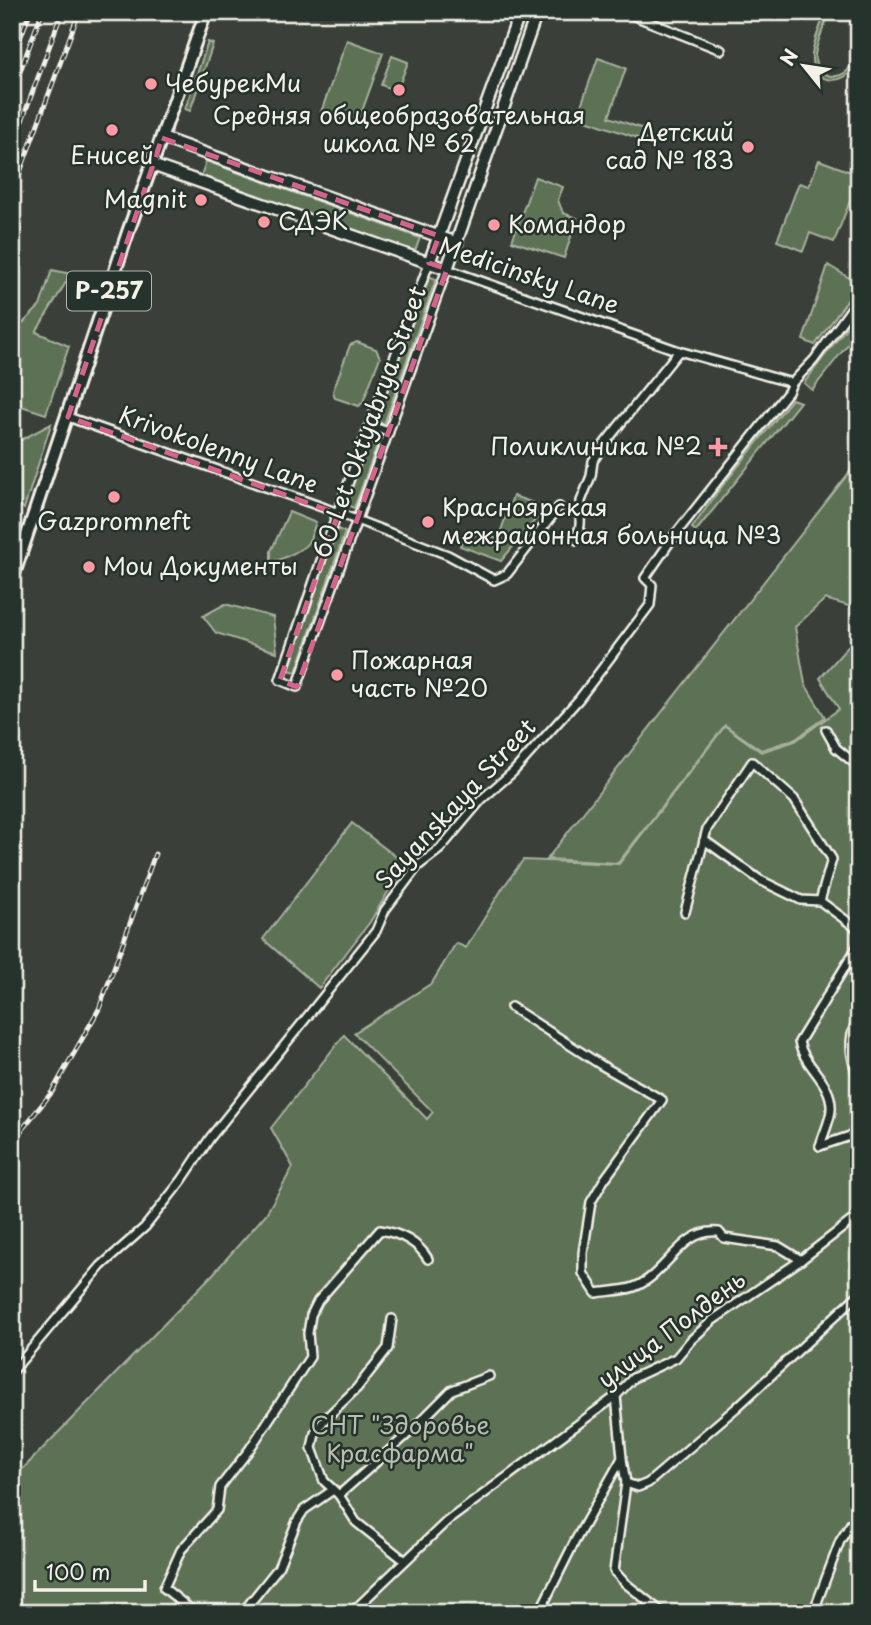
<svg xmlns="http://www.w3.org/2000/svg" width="871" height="1625" font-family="'Playpen Sans',sans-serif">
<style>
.green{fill:#5d7154;stroke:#a8b19e;stroke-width:2}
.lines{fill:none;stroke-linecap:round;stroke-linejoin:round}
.minor-casing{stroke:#f4f1e8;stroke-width:12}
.major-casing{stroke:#f4f1e8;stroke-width:15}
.highway-casing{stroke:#f4f1e8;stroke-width:16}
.minor{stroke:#26332d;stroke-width:7}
.major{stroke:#26332d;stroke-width:10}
.highway{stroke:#26332d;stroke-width:10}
.rail-casing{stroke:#f4f1e8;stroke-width:5}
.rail{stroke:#26332d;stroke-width:2.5;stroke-dasharray:8;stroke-linecap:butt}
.marked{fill:none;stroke:#d4648c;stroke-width:5;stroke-dasharray:14 9;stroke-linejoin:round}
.poi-dot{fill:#ff9aa2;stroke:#26332d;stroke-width:2.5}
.labels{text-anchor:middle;stroke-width:5;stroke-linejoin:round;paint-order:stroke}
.shield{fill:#26332d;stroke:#b6b8b0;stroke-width:2}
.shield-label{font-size:23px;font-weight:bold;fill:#f4f1e8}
.poi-label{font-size:24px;fill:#f4f1e8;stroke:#26332d;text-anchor:start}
.street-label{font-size:24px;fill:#f4f1e8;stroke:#26332d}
.park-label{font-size:24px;fill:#b8bead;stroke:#26332d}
</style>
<rect width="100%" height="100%" fill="#3a4039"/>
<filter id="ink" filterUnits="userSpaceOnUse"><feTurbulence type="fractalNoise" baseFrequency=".0143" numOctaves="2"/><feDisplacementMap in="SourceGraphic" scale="14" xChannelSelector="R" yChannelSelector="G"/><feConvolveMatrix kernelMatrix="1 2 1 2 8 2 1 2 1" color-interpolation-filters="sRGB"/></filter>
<g filter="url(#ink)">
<g class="green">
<path d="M826,12H830C825,25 816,42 815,56C814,73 834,83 847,71C854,65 856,54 859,46C859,91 809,88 812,55C813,41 821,25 826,12Z"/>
<polygon points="347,40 383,53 357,125 321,112"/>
<polygon points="208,42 213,44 190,111 185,109"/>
<polygon points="392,56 408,62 397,91 381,85"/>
<polygon points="598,58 626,68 609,117 649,131 646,141 577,117"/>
<polygon points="819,160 859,175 859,178 834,242 810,233 803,251 777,241 799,183 809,186"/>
<polygon points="206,161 420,238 414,253 201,176"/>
<polygon points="535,177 563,187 558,200 563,213 577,218 564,258 512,241"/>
<polygon points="828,265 859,284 815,345 803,340"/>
<polygon points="52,270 71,274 36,332 69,346 46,414 12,403 12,339 15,331 40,306"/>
<polygon points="428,276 436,279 384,424 375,421"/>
<polygon points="859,311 859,330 812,390 804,383"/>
<polygon points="357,342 376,349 380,357 363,402 359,406 335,398 333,391 350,345"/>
<polygon points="792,399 800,402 696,531 692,528 719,490"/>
<polygon points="51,424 24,509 12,498 12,459 19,441"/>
<polygon points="368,437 379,440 354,508 344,504"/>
<polygon points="859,460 859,609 825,599 795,627 805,684 825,717 796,739 761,750 725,725 618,863 547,859"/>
<polygon points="513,496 546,507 501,561 460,546 466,529 498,539"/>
<path d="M289,512L316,523C313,529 311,539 307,544C302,550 278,562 271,561V551Z"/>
<polygon points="337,529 345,532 296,672 289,670"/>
<polygon points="225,604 273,617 277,652 216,633 203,616"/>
<polygon points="859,634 859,1613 12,1613 12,1480 213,1274 266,1214 293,1167 271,1128 344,1035 427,1119 433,1112 354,1033 432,983 456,943 466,948 502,889 523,860 619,864 725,726 761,752 795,741 839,709 820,678"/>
<polygon points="352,823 408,866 391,887 370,922 319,988 263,939"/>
</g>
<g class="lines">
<g class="minor-casing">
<g id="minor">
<polyline points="624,12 721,50"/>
<polyline points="429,263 337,514 280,680 297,687 447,269 679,351 792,383"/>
<polyline points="68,417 325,508 448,555 494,580 507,574 559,507"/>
<polyline points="370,426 389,432"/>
<polyline points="577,540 580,525 581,501 591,476 593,461 605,443 679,351"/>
<polyline points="826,730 836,748 859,767"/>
<polyline points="704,840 760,880 801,900 820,901 859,930"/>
<polyline points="685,912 707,829 752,762 794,799 832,859 820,901"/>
<path d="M511,1007L601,1065L662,1100L604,1180L591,1202L583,1253V1273L596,1293C608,1291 623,1291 634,1287C667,1275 681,1227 719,1232L724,1238L778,1246L801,1260"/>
<path d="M859,1018C845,1038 852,1060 859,1082"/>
<path d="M820,1146C823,1135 830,1121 831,1110C833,1082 804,1067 799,1042L859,944"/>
<polyline points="820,1146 859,1133"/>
<polyline points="392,1319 388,1348 357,1388 325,1419 315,1433 312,1448 324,1481 339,1495 356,1522 404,1560"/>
<polyline points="12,1372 101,1266 145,1227 182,1180 210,1138 376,931 385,910 418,866 440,849 482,799 513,772 579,699 650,605 652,585 645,578 674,536 788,392 792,383 814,360 859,298"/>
<polyline points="622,1459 626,1483 614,1571 625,1583 663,1613"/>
<polyline points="626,1483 638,1487 648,1483 736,1408 859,1294"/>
<polyline points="339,1495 409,1433 452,1390 489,1376"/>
<polyline points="140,1611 142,1613"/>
<path d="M195,1613L164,1588L181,1550L217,1510L220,1487L249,1450L310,1357L308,1333L311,1315L318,1301L380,1230C399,1233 417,1241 428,1259"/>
<polyline points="242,1613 278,1568 297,1521 304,1510 333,1490"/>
<polyline points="351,1613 446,1522 616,1396 633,1378 676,1358 691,1340 713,1320 801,1260 859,1215"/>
<polyline points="539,1613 575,1541 622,1458 616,1396"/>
<polyline points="813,1613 840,1541 852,1522 859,1522"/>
</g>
</g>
<g class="major-casing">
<g id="major">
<polyline points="162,138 457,243"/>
<polyline points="152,165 447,269 537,12"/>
<polyline points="429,263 520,12"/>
</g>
</g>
<g class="highway-casing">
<polyline id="highway" points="12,580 128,232 206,12"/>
</g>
<use href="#minor" class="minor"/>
<use href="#major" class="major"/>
<use href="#highway" class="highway"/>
<g class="rail-casing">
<g id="rail">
<polyline points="12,60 30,12"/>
<polyline points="12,93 42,12"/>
<polyline points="12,148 62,12"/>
<polyline points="12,194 79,12"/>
<polyline points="12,1142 52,1092 99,1009 155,854"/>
</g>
</g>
<use href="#rail" class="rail"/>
</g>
</g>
<path class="marked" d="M162,138L439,236L429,263L447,269L297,687L280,680L338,514L68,417Z"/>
<g class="poi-dot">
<circle cx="151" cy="84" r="7"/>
<circle cx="399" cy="90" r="7"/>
<circle cx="112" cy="130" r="7"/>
<circle cx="748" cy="147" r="7"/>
<circle cx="201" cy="200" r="7"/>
<circle cx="264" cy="222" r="7"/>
<circle cx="494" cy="225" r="7"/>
<path d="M714.5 436.5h7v7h7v7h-7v7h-7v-7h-7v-7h7z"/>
<circle cx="114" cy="497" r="7"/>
<circle cx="428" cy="522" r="7"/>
<circle cx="89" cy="567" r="7"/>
<circle cx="337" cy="675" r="7"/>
</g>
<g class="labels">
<rect class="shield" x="67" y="271.5" width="84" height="39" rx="5"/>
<g class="shield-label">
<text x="109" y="299">Р-257</text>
</g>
<g class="poi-label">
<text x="165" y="92">ЧебурекМи</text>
<text x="399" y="124" text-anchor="middle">Средняя общеобразовательная<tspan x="399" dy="28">школа № 62</tspan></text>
<text x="734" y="141" text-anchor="end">Детский<tspan x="734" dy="28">сад № 183</tspan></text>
<text x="112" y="164" text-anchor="middle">Енисей</text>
<text x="187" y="208" text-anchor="end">Magnit</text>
<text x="278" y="230">СДЭК</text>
<text x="508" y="233">Командор</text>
<text x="702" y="455" text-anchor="end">Поликлиника №2</text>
<text x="442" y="516">Красноярская<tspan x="442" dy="28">межрайонная больница №3</tspan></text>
<text x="114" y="530" text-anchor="middle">Gazpromneft</text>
<text x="103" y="575">Мои Документы</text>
<text x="351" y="669">Пожарная<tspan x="351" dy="28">часть №20</tspan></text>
</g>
<g class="street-label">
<text transform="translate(529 276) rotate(19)" y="8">Medicinsky Lane</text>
<text transform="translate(370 422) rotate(-70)" y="8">60 Let Oktyabrya Street</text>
<text transform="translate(218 450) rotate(20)" y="8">Krivokolenny Lane</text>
<text transform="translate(456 804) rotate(-47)" y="8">Sayanskaya Street</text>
<text transform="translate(672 1330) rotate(-37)" y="8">улица Полдень</text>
</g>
<g class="park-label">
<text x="400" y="1434">СНТ "Здоровье<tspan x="400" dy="28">Красфарма"</tspan></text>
</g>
</g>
<rect width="871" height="1625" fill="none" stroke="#26332d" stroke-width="42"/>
<rect x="21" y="21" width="829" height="1583" fill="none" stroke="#f4f1e8" stroke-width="2.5" filter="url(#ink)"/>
<g transform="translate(804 66) rotate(300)" stroke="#26332d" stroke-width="5" paint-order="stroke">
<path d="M0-5L12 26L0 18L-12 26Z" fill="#f4f1e8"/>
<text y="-10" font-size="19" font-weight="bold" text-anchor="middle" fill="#f4f1e8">N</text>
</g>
<path d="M35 1580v10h110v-10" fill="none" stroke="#f4f1e8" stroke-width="3.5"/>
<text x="46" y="1580" font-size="21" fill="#f4f1e8" stroke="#26332d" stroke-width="5" paint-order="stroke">100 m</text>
</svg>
